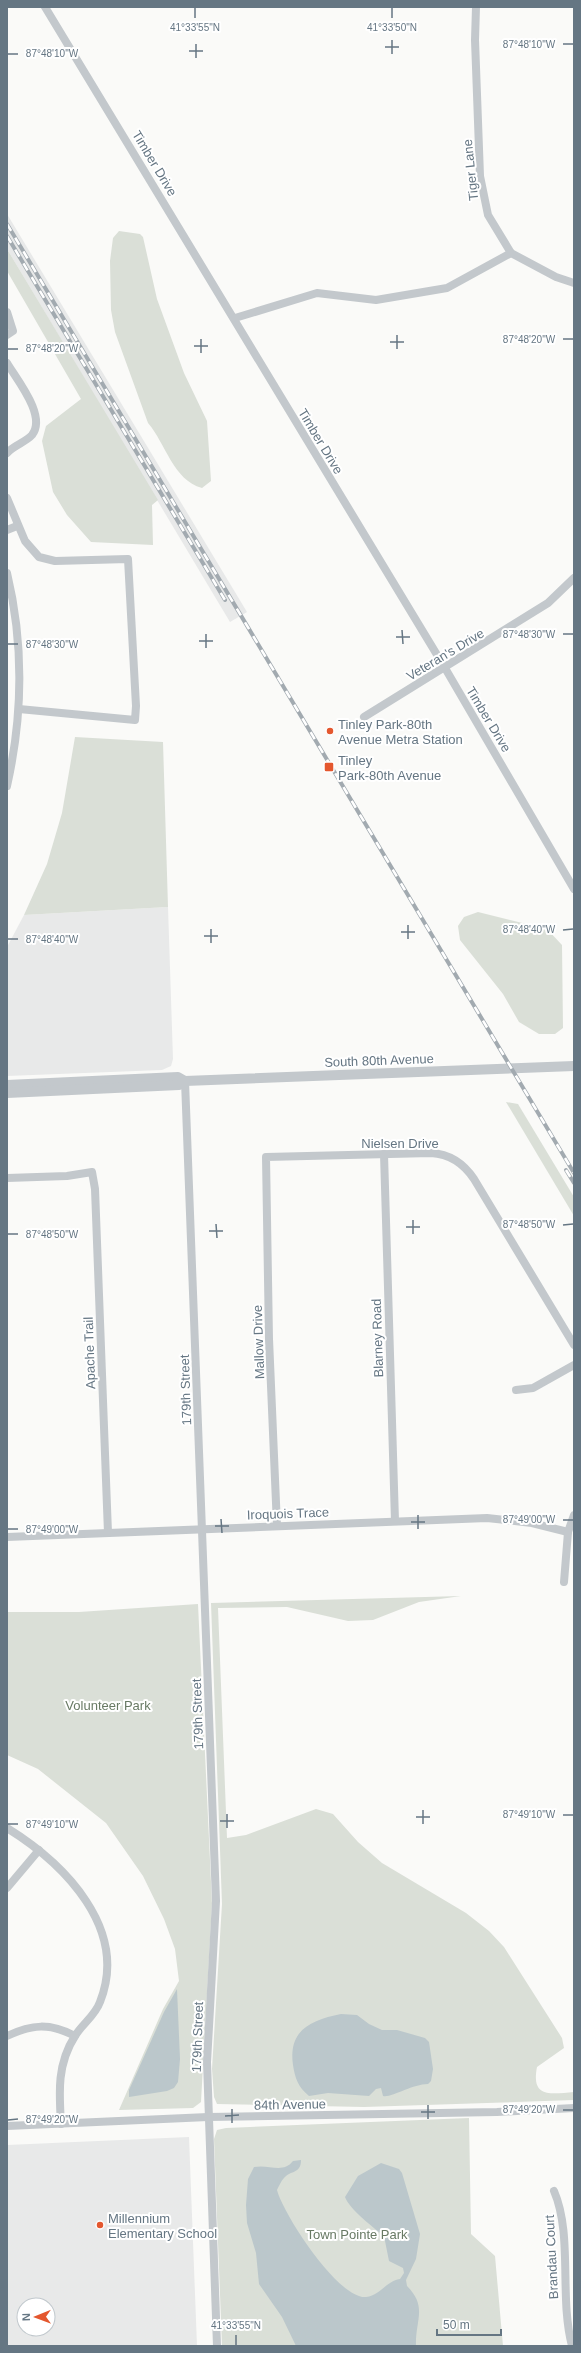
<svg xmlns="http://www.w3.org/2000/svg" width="581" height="2353" font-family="Helvetica,sans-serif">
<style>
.built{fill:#e8e9e9;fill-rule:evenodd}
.green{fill:#dadfd7}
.water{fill:#bbc7cb}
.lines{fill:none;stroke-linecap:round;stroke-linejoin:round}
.minor{stroke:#c3c8cc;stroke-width:8}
.tertiary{stroke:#c3c8cc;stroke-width:10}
.rail-casing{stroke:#a2aab0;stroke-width:4}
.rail{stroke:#fff;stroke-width:2.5;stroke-dasharray:8;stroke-linecap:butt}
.ticks{fill:none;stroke:#657683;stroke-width:1.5}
.poi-dot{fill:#e4572e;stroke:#fff;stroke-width:1.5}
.labels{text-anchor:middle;stroke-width:4;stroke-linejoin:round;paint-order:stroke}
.street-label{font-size:13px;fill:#657683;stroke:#fff}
.poi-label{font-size:13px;fill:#657683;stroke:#fff;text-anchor:start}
.park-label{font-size:13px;fill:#687a64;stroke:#fff}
.ticks-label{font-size:10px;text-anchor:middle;fill:#657683;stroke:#fff;stroke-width:4;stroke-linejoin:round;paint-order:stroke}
</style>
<rect width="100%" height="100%" fill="#fafaf8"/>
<g class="built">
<polygon points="7,214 247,612 230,622 7,249"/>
<polygon points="168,907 173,1059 171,1066 162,1070 7,1076 7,947 24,915"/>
<path d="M189,2137L197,2346H7V2145ZM24,2305H48V2329H24Z"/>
</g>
<g class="green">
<path d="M119,231L140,234L143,237L157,299L184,373L207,421L211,481L202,488C173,480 166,444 148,423L115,332L111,310L110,261L113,238Z"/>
<polygon points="7,249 158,500 152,505 153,545 91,542 67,515 53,492 42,441 46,426 81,399 7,271"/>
<polygon points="75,737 163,742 168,907 24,915 47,864 62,813"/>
<polygon points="478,912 547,929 562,945 563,1028 555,1034 539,1034 519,1022 503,994 460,940 458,926 464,917"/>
<polygon points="506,1102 518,1104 574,1197 574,1216"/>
<path d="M461,1596L419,1602L373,1620L348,1621L287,1607L218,1608L227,1838L246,1835L316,1809L333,1814L358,1842L382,1863L466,1913L489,1931L504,1947L562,2038L564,2048L537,2067C531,2098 550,2094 574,2092V2100L364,2107L217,2104L214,2097L212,2069L222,1904L211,1603Z"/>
<polygon points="198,1604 212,1903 201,2102 193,2108 119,2110 163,2009 179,1981 175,1949 164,1919 143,1876 106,1823 38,1769 7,1755 7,1612 79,1612"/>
<polygon points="469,2118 471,2234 495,2256 503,2346 222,2346 214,2139 217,2130 226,2128"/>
</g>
<g class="water">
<polygon points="177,1989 180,2059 178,2082 174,2088 167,2091 129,2097 129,2090 164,2012"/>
<path d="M341,2014L357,2015L369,2024L382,2030H397L425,2038L429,2042L433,2069L431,2081L428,2084C412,2084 392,2098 383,2096L381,2088L376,2089L369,2096L328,2093L309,2096C298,2087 295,2078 293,2065C288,2030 311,2020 341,2014Z"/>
<path d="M301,2160C301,2174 291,2170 284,2178C281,2181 279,2186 277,2190C283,2214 339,2300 366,2297C381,2295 386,2281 400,2279L404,2273L403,2268L389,2261L384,2236C374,2228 349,2209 345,2197L358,2176L381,2163L399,2169L402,2173L420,2234L416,2259L406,2280L407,2286C428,2307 415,2320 416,2346H296L282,2317L259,2284L256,2253L247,2223L246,2205L248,2179L254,2167C269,2164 283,2174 293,2161Z"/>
</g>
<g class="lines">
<g class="minor">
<polyline points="45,7 445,668 574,889"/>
<polyline points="476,7 475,40 480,176 488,215 511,253 556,277 574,283"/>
<polyline points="7,312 13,331 7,335"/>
<polyline points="235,318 317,293 376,300 447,288 511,253"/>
<path d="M7,363C17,380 47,416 32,435C26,442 14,445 7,453"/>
<polyline points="7,498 25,541 39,557 55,561 128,559 136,706 135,720 19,709"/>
<polyline points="7,530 17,526"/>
<path d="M7,573C24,644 23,715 7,786"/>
<polyline points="364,717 548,603 574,578"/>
<polyline points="185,1081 216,1901 207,2062 217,2346"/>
<polyline points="384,1154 395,1521"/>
<polyline points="7,1178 67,1176 92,1172 95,1189 108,1533"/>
<polyline points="516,1390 533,1388 574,1365"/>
<path d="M277,1526L269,1339L266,1157L431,1153C450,1154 464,1164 474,1179L574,1345"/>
<polyline points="7,1537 487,1518 532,1523 568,1532"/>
<polyline points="564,1582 568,1532 574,1515"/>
<path d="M7,1828C65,1864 129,1929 100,2002C95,2016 82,2024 75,2036C57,2064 59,2092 61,2124"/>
<polyline points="7,1888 39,1850"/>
<path d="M7,2036C32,2024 50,2023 75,2036"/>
<polyline points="7,2126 208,2117 497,2112 574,2108"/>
<path d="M554,2191C573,2235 559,2297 572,2346"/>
</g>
<g class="tertiary">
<polyline points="7,1085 178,1077 185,1081 574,1066"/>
<polyline points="7,1093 179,1085 185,1081"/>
</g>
<g class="rail-casing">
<g id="rail">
<polyline points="7,224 574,1173"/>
<polyline points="7,236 225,600"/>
<polyline points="566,1170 574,1183"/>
</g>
</g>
<use href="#rail" class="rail"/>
</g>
<path class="ticks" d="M195,8V18M392,8V18M392,40V54M196,44V58M563,44H573M385,47H399M189,51H203M8,54H18M397,335V349M201,339V353M563,339H573M390,342H404M194,346H208M8,349H18M402,630L403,644M206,634V648M563,634H573M396,637H410M199,641H213M8,644H18M408,925V939M211,929V943M563,930L573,929M401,932H415M204,936H218M8,939H18M413,1220V1234M216,1224L217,1238M563,1225L573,1224M406,1227H420M209,1231H223M8,1234H18M418,1515V1529M221,1519L222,1533M563,1520H573M411,1522H425M215,1526H229M8,1529H18M423,1810V1824M227,1814V1828M563,1815H573M416,1817H430M220,1821H234M8,1824H18M428,2105V2119M232,2109V2123M563,2110H573M421,2112H435M225,2116L239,2115M8,2120L18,2119M236,2335V2345"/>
<g class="poi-dot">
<circle cx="330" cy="731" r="4"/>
<rect x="324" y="762" width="10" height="10" rx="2"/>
<circle cx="100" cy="2225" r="4"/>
</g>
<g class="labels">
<g class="street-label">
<text transform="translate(155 163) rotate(59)" y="5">Timber Drive</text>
<text transform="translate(470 170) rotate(-96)" y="5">Tiger Lane</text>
<text transform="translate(321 441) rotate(59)" y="5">Timber Drive</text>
<text transform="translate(445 654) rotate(-31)" y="5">Veteran's Drive</text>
<text transform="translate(489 719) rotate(59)" y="5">Timber Drive</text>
<text transform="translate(379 1060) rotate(-2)" y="5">South 80th Avenue</text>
<text x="400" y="1148">Nielsen Drive</text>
<text transform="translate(377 1338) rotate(-92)" y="5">Blarney Road</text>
<text transform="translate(258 1342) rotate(-92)" y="5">Mallow Drive</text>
<text transform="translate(89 1353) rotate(-92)" y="5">Apache Trail</text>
<text transform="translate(185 1390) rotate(-92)" y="5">179th Street</text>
<text transform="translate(288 1513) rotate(-2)" y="5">Iroquois Trace</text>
<text transform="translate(197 1714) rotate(-92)" y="5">179th Street</text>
<text transform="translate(197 2037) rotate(-88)" y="5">179th Street</text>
<text transform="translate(290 2104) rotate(-1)" y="5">84th Avenue</text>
<text transform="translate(551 2257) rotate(-93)" y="5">Brandau Court</text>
</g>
<g class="poi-label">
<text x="338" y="729">Tinley Park-80th<tspan x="338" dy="15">Avenue Metra Station</tspan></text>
<text x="338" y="765">Tinley<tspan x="338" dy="15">Park-80th Avenue</tspan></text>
<text x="108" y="2223">Millennium<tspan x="108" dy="15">Elementary School</tspan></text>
</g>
<g class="park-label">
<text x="108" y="1710">Volunteer Park</text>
<text x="357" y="2239">Town Pointe Park</text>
</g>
</g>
<g class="ticks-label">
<text x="195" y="31">41°33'55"N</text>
<text x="392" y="31">41°33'50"N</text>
<text x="529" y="48">87°48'10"W</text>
<text x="52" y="57">87°48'10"W</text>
<text x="529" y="343">87°48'20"W</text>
<text x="52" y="352">87°48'20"W</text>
<text x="529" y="638">87°48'30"W</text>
<text x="52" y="648">87°48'30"W</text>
<text x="529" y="933">87°48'40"W</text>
<text x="52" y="943">87°48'40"W</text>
<text x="529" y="1228">87°48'50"W</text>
<text x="52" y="1238">87°48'50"W</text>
<text x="529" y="1523">87°49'00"W</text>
<text x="52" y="1533">87°49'00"W</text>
<text x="529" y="1818">87°49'10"W</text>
<text x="52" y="1828">87°49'10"W</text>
<text x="529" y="2113">87°49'20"W</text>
<text x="52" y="2123">87°49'20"W</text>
<text x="236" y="2329">41°33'55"N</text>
</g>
<rect width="581" height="2353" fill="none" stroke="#657683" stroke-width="16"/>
<g transform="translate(36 2317) rotate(269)"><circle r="19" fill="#ffffff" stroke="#c1c8cd"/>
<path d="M0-3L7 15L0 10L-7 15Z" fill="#e4572e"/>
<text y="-6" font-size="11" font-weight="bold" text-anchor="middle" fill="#657683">N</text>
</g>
<path d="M437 2329v6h64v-6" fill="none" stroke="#657683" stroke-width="2"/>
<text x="443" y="2329" font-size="12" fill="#657683" stroke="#ffffff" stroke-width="3" paint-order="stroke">50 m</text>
</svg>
